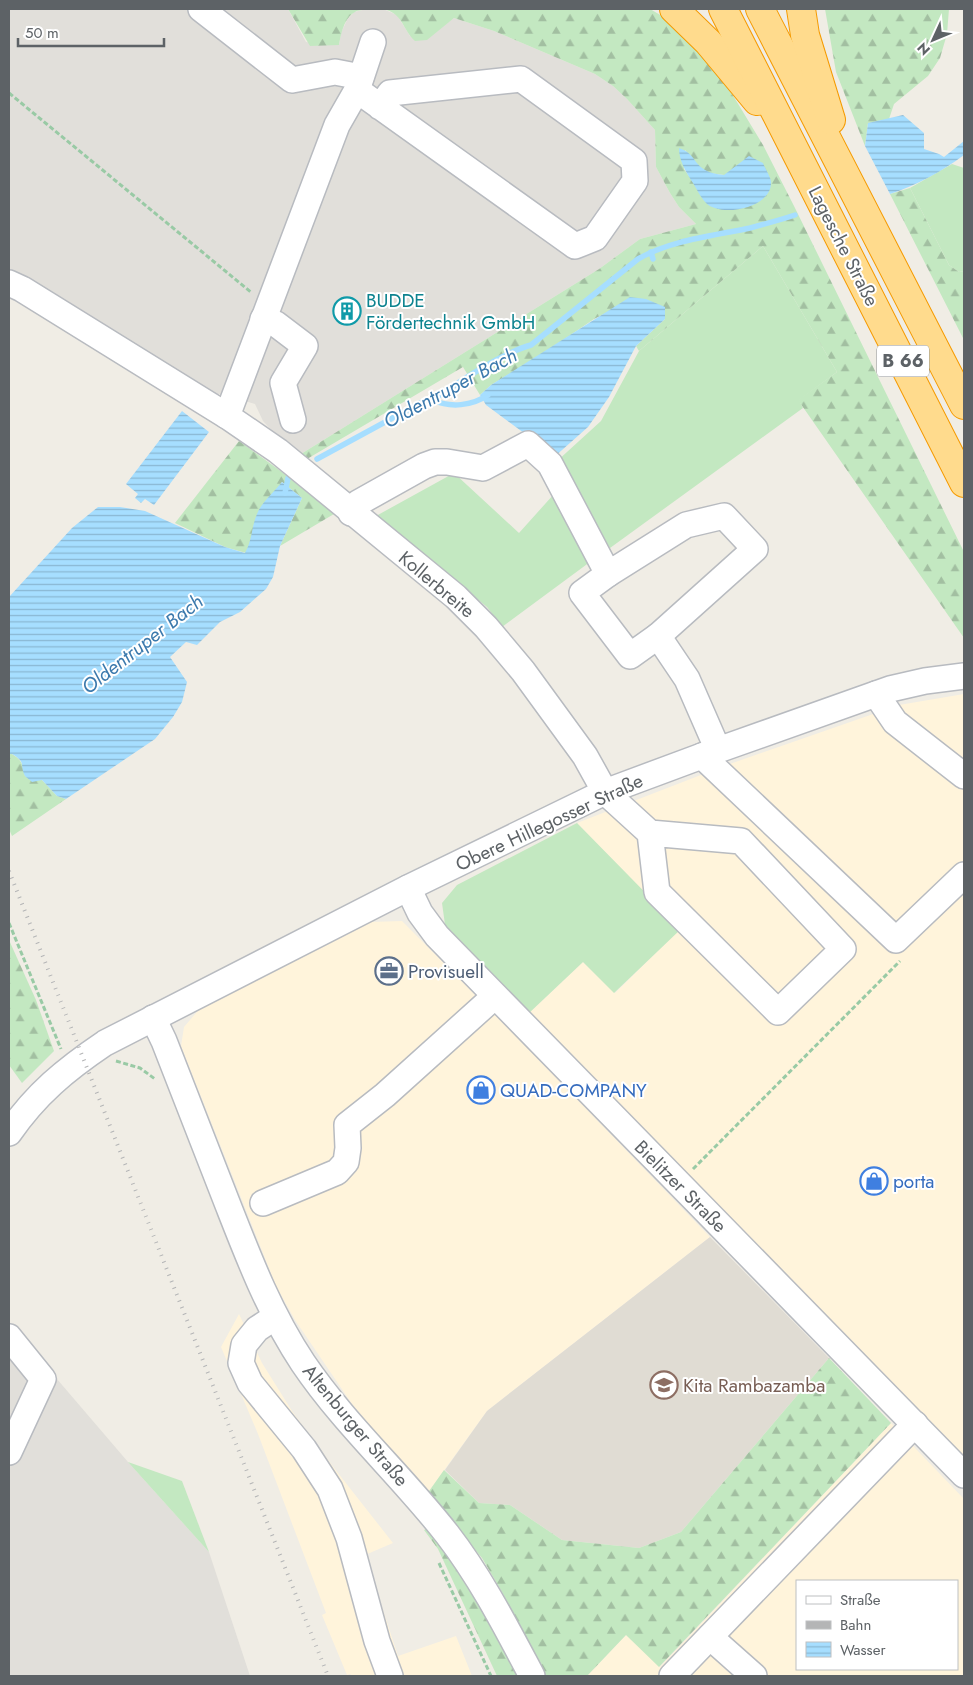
<svg xmlns="http://www.w3.org/2000/svg" width="973" height="1685" font-family="Jost,sans-serif">
<style>
.commercial{fill:#fff4db;fill-rule:evenodd}
.industrial{fill:#e1dfda}
.education{fill:#e0dcd3}
.grass{fill:#c3e8c1}
.forest{fill:url(#forest-firs);fill-rule:evenodd}
.water{fill:url(#water-rules)}
.lines{fill:none;stroke-linecap:round;stroke-linejoin:round}
.stream{stroke:#a6deff;stroke-width:5.5}
.minor-casing{stroke:#b8bbc0;stroke-width:28}
.highway-casing{stroke:#f59a00;stroke-width:30}
.path{stroke:#99caa5;stroke-width:3;stroke-dasharray:5 2.5;stroke-linecap:butt}
.minor{stroke:#fff;stroke-width:25}
.highway{stroke:#ffdb8d;stroke-width:28}
.rail{stroke:#b4b5b6;stroke-width:4;stroke-dasharray:1 6;stroke-linecap:butt}
.labels{text-anchor:middle;stroke-width:4;stroke-linejoin:round;paint-order:stroke}
.shield{fill:#fff;stroke:#8e9194;stroke-width:1}
.shield-label{font-size:18px;font-weight:bold;fill:#5d6266}
.street-label{font-size:19px;fill:#5d6266;stroke:#fff}
.culture-label{font-size:19px;fill:#0d838f;stroke:#fff;text-anchor:start}
.service-label{font-size:19px;fill:#4e5e75;stroke:#fff;text-anchor:start}
.shop-label{font-size:19px;fill:#366cbe;stroke:#fff;text-anchor:start}
.education-label{font-size:19px;fill:#785e54;stroke:#fff;text-anchor:start}
.water-label{font-size:20px;font-style:italic;fill:#3c7aad;stroke:#fff}
</style>
<defs>
<pattern id="forest-firs" width="22" height="20" patternUnits="userSpaceOnUse" patternTransform="scale(1.25)"><rect width="22" height="20" fill="#c3e8c1"/><path d="M5 1l3.5 6h-7zM16 11l3.5 6h-7z" fill="#a2bfa1"/></pattern>
<pattern id="water-rules" width="6" height="5" patternUnits="userSpaceOnUse" patternTransform="scale(1.25)"><rect width="6" height="5" fill="#a6deff"/><path d="M0 2.5h6" fill="none" stroke="#8ab7d2"/></pattern>
</defs>
<rect width="100%" height="100%" fill="#f0ede5"/>
<g class="commercial">
<polygon points="964,694 964,1462 528,1014 583,962 615,993 680,929 577,823 724,766 899,705"/>
<polygon points="402,921 510,1030 710,1237 487,1411 427,1494 352,1404 295,1320 276,1286 181,1046 184,1027 202,1006 370,922"/>
<polygon points="239,1314 262,1363 292,1411 334,1468 393,1543 365,1555 398,1656 456,1636 472,1676 352,1676 350,1674 347,1675 322,1615 326,1613 258,1434 221,1347"/>
<path d="M891,1423L964,1499V1676H587L626,1635L660,1667ZM797,1581H957V1669H797Z"/>
</g>
<g class="industrial">
<polygon points="9,9 288,9 306,42 339,45 341,33 347,20 354,12 367,9 383,9 397,15 410,36 444,25 454,18 494,31 595,74 613,86 627,99 655,130 656,167 670,193 679,207 696,224 640,239 599,269 301,454 276,435 263,421 255,404 221,394 204,394 9,272"/>
<polygon points="9,1323 128,1462 209,1552 250,1676 9,1676"/>
</g>
<polygon class="education" points="710,1237 829,1358 681,1532 639,1548 562,1540 510,1505 479,1503 445,1470 487,1411"/>
<g class="grass">
<polygon points="952,164 964,168 964,271 959,272 949,265 910,188"/>
<polygon points="763,246 837,372 799,400 803,408 610,548 556,462 601,421 639,351"/>
<polygon points="454,473 519,533 554,494 594,559 502,627 487,607 376,516"/>
<polygon points="577,823 681,929 614,993 583,962 528,1014 446,932 442,903 457,885"/>
<polygon points="128,1462 182,1481 209,1552"/>
</g>
<g class="forest">
<path d="M288,9H367C364,10 358,10 355,12C344,18 341,34 339,45L310,46Z"/>
<path d="M383,9H650L669,20L720,74L763,145L794,206L964,552V638L798,400L837,372L763,246L639,351L636,346L665,319L612,310L594,319L541,355L491,385L480,395L463,367L307,459L301,454L599,269L640,239L696,224L679,207L670,193L656,167L655,130L627,99L613,86L595,74L494,31L454,18L427,40L415,41C402,29 403,13 383,9ZM685,150C698,167 702,173 724,175L693,182L684,169Z"/>
<polygon points="825,9 949,9 947,34 940,58 928,76 894,104 889,119 868,123 865,146 836,72"/>
<polygon points="910,188 949,265 959,272 964,271 964,340 890,194"/>
<polygon points="239,441 282,472 334,514 280,546 302,498 282,482 254,524 252,540 246,553 225,547 175,523"/>
<path d="M9,754H12C22,760 23,765 25,776L42,780L57,796L66,799L12,836L9,829Z"/>
<polygon points="9,940 36,1000 54,1051 22,1083 9,1065"/>
<polygon points="829,1358 891,1423 659,1667 626,1635 587,1676 546,1676 502,1592 482,1558 427,1494 444,1470 479,1503 510,1505 562,1540 639,1548 681,1532"/>
<polygon points="430,1527 467,1577 520,1676 497,1676 438,1549 424,1530"/>
</g>
<g class="water">
<path d="M903,115L924,133V149L939,154L944,157L964,141V155C941,172 917,185 890,194L865,146L868,123Z"/>
<path d="M679,148C700,155 691,172 724,175L749,156L763,163C765,169 772,178 771,184C770,208 721,218 706,203C700,197 696,187 691,180C685,170 679,160 679,148Z"/>
<polygon points="630,297 646,299 665,307 665,319 636,346 609,397 588,427 553,458 528,436 486,405 480,395 491,385"/>
<polygon points="182,411 209,432 154,505 145,499 141,503 135,498 138,494 126,484"/>
<path d="M282,482L302,498L280,546L273,577L266,589L240,612L220,622L197,645L186,642L170,657L187,682L182,702L173,717L155,739L66,799L57,796L42,780L32,782C30,780 27,778 25,776C19,764 27,763 12,754H9V597L72,528L98,507H120L145,511L225,547L245,553C253,538 251,528 257,514C261,503 274,492 282,482Z"/>
</g>
<g class="lines">
<g class="stream">
<polyline points="651,252 653,259"/>
<path d="M433,400C450,408 472,406 488,395"/>
<path d="M317,459L422,402L433,400C460,381 500,354 531,345L638,259C671,240 713,236 750,228C765,224 780,220 795,215"/>
<polyline points="285,493 288,478"/>
</g>
<g class="minor-casing">
<g id="minor">
<polyline points="201,9 292,80 335,72 361,77"/>
<polyline points="357,90 575,246 595,238 635,181 634,161 521,79 390,93 380,107"/>
<polyline points="9,283 22,289 227,416 278,451 456,597 486,627 523,671 585,756 605,792 650,833 741,841 843,949 778,1012 657,892 650,833"/>
<polyline points="263,319 276,324 305,346 283,383 293,420"/>
<polyline points="227,416 337,125 357,90 373,42"/>
<polyline points="351,513 358,503 424,466 435,462 447,462 483,468 528,444 550,464 608,574 582,593 630,656 658,636 687,679 718,750"/>
<polyline points="608,574 686,525 724,516 755,549 658,636"/>
<polyline points="876,694 895,722 964,776"/>
<polyline points="702,756 896,940 964,875"/>
<polyline points="408,888 420,913 437,936 964,1475"/>
<path d="M153,1018L164,1041C185,1094 205,1147 226,1200C248,1256 269,1312 303,1363C345,1425 401,1475 447,1534C481,1578 506,1627 532,1676"/>
<path d="M9,1133C36,1094 65,1070 105,1043L408,888L605,792L718,750L890,689L925,681L964,676"/>
<polyline points="263,1203 337,1172 346,1162 348,1148 347,1125 385,1095 495,996"/>
<polyline points="275,1317 257,1329 244,1345 241,1363 250,1383 304,1449 330,1489 349,1538 377,1641 390,1676"/>
<polyline points="9,1337 43,1379 9,1452"/>
<polyline points="710,1637 754,1676"/>
<polyline points="672,1676 915,1424"/>
</g>
</g>
<g class="highway-casing">
<g id="highway">
<polyline points="674,9 708,42 757,101"/>
<polyline points="723,9 964,483"/>
<polyline points="760,9 964,405"/>
<polyline points="801,9 805,35 831,120"/>
</g>
</g>
<g class="path">
<polyline points="9,93 252,293"/>
<polyline points="9,923 61,1049"/>
<polyline points="116,1061 140,1068 155,1079"/>
<polyline points="693,1169 900,961"/>
<polyline points="439,1563 491,1676"/>
</g>
<use href="#minor" class="minor"/>
<use href="#highway" class="highway"/>
<polyline class="rail" points="9,871 328,1676"/>
</g>
<defs>
<g id="building-ring" transform="scale(1.4375)"><circle r="9.5" fill="#fff" stroke="#0f9aa8" stroke-width="1.5"/><path d="M-4-6H4V6H1V3H-1V6H-4ZM-2.5-4.3h1.7v1.8h-1.7ZM.8-4.3h1.7v1.8H.8ZM-2.5-1h1.7V.8h-1.7ZM.8-1h1.7V.8H.8Z" fill="#0f9aa8"/></g>
<g id="office-ring" transform="scale(1.4375)"><circle r="9.5" fill="#fff" stroke="#5c6f8a" stroke-width="1.5"/><path d="M-6-3h4V-5.5h4V-3h4V5H-6ZM-1-4.5V-3h2v-1.5ZM-6 0V1H6V0Z" fill="#5c6f8a"/></g>
<g id="shop-ring" transform="scale(1.4375)"><circle r="9.5" fill="#fff" stroke="#3f7fe0" stroke-width="1.5"/><path d="M-5-2.5h2.3a2.7 3.5 0 0 1 5.4 0H5L5.5 6h-11ZM-1.5-2.5h3a1.5 2.3 0 0 0-3 0Z" fill="#3f7fe0"/></g>
<g id="school-ring" transform="scale(1.4375)"><circle r="9.5" fill="#fff" stroke="#8d6e63" stroke-width="1.5"/><path d="M0-5L7-2L0 1L-7-2ZM-4 1L0 2.5L4 1V4Q0 6-4 4Z" fill="#8d6e63"/></g>
</defs>
<g fill-rule="evenodd">
<use href="#building-ring" x="347" y="311"/>
<use href="#office-ring" x="389" y="971"/>
<use href="#shop-ring" x="481" y="1090"/>
<use href="#shop-ring" x="874" y="1181"/>
<use href="#school-ring" x="664" y="1385"/>
</g>
<g class="labels">
<rect class="shield" x="877" y="345.5" width="52" height="31" rx="4"/>
<g class="shield-label">
<text x="903" y="367">B 66</text>
</g>
<g class="street-label">
<text transform="translate(844 246) rotate(63)" y="7">Lagesche Straße</text>
<text transform="translate(437 584) rotate(40)" y="7">Kollerbreite</text>
<text transform="translate(549 822) rotate(-25)" y="7">Obere Hillegosser Straße</text>
<text transform="translate(681 1186) rotate(45)" y="7">Bielitzer Straße</text>
<text transform="translate(356 1425) rotate(50)" y="7">Altenburger Straße</text>
</g>
<g class="culture-label">
<text x="366" y="307">BUDDE<tspan x="366" dy="22">Fördertechnik GmbH</tspan></text>
</g>
<g class="service-label">
<text x="408" y="978">Provisuell</text>
</g>
<g class="shop-label">
<text x="500" y="1097">QUAD-COMPANY</text>
<text x="893" y="1188">porta</text>
</g>
<g class="education-label">
<text x="683" y="1392">Kita Rambazamba</text>
</g>
<g class="water-label">
<text transform="translate(450 388) rotate(-28)" y="7">Oldentruper Bach</text>
<text transform="translate(142 644) rotate(-38)" y="7">Oldentruper Bach</text>
</g>
</g>
<rect width="973" height="1685" fill="none" stroke="#5d6266" stroke-width="20"/>
<rect x="796" y="1580" width="162" height="90" fill="#ffffff" stroke="#bec0c2"/>
<rect x="806" y="1596" width="25" height="8" fill="#ffffff" stroke="#bec0c2"/>
<text x="840" y="1605" font-size="15" fill="#5d6266">Straße</text>
<rect x="806" y="1621" width="25" height="8" fill="#b4b5b6" stroke="#bec0c2"/>
<text x="840" y="1630" font-size="15" fill="#5d6266">Bahn</text>
<rect x="806" y="1642" width="25" height="15" fill="url(#water-rules)" stroke="#bec0c2"/>
<text x="840" y="1655" font-size="15" fill="#5d6266">Wasser</text>
<g transform="translate(933 40) rotate(226)" stroke="#ffffff" stroke-width="4" paint-order="stroke">
<path d="M0-4L9 19L0 12L-9 19Z" fill="#5d6266"/>
<text y="-8" font-size="14" font-weight="bold" text-anchor="middle" fill="#5d6266">N</text>
</g>
<path d="M18 38v8h146v-8" fill="none" stroke="#5d6266" stroke-width="2.5"/>
<text x="25" y="38" font-size="15" fill="#5d6266" stroke="#ffffff" stroke-width="4" paint-order="stroke">50 m</text>
</svg>
